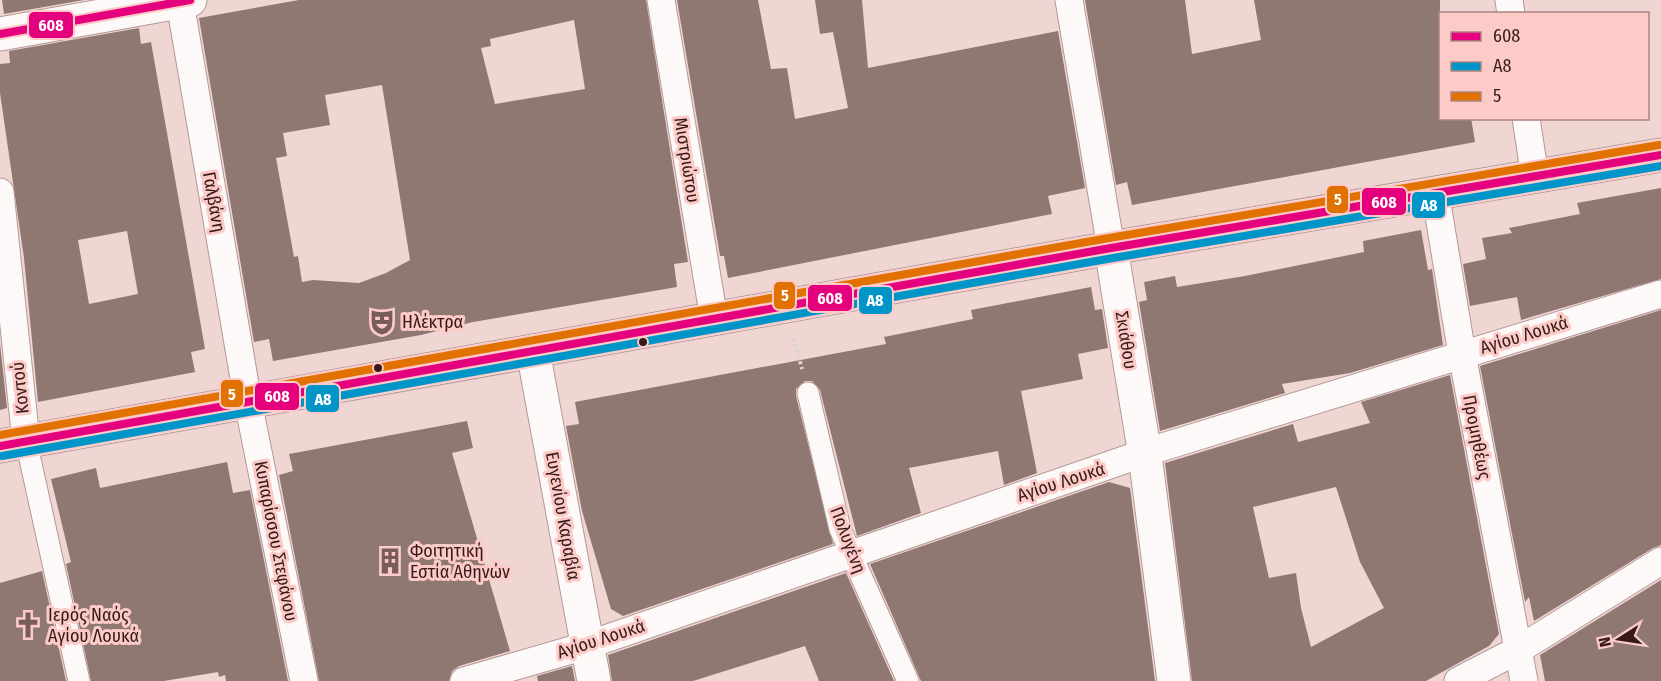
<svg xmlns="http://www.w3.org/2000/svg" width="1661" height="681" font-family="'Fira Sans Condensed',sans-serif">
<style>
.building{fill:#8f7871;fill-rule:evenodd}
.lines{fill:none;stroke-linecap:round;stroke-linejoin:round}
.pedestrian-casing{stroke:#b29997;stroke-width:23}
.minor-casing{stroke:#b29997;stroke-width:29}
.tertiary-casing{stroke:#b29997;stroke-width:35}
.primary-casing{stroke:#b29997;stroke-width:35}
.path{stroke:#dcd4d3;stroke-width:4;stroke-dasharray:3 3;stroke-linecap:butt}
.pedestrian{stroke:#fdf9f8;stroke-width:21}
.minor{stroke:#fdf9f8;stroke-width:27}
.tertiary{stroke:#fdf9f8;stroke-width:33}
.primary{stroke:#fdf9f8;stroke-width:33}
.bus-1-casing{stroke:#fccbc7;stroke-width:12}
.bus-2-casing{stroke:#fccbc7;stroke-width:12}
.bus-3-casing{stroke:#fccbc7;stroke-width:12}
.bus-1{stroke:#e5007d;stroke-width:8}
.bus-2{stroke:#0095c8;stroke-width:8}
.bus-3{stroke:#e17101;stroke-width:8}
.bus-dot{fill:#371a18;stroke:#fccbc7;stroke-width:2}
.labels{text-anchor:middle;stroke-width:6;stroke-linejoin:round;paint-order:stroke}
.street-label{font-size:18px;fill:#371a18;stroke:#fccbc7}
.poi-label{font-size:18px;fill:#371a18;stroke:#fccbc7;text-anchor:start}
.line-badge{stroke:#fccbc7;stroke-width:2}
.badge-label{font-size:16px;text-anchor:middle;font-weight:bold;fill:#fff}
</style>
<rect width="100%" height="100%" fill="#f0d6d3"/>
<g class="building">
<polygon points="2,0 84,0 4,14"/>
<path d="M299,0H646L688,262L674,264L677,287L473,322L421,335L273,361L269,339L254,342L199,18ZM574,20L585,89L495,104L481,48L491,46L490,39ZM382,85L410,260L386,273L359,283L313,280L302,282L298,256L294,257L276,158L287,156L283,133L330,125L325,95Z"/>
<polygon points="677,0 758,0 771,69 787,68 795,119 848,108 833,32 820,34 815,0 862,0 868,68 1058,31 1085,188 1048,196 1052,214 728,278 724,256 720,256"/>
<polygon points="1085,0 1185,0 1192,54 1261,40 1254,0 1440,0 1440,118 1471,118 1475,142 1132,205 1127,182 1116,185"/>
<path d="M139,28L141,44L151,42L205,349L191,352L195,372L38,402L24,258L0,93V64L10,63L9,51ZM127,231L138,294L89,304L78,240Z"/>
<polygon points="1661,188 1661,279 1521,320 1517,297 1470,306 1463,264 1486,259 1482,238 1512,233 1509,228 1580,214 1577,203"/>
<polygon points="1421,230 1428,270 1432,269 1443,345 1350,373 1282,384 1285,393 1160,431 1139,302 1147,300 1144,282 1175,276 1177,287 1245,276 1364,252 1363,241"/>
<polygon points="1091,287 1095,310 1102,309 1108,348 1078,354 1083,379 1021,391 1037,473 1004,485 998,451 909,468 921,513 857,536 820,390 812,381 805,381 796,389 796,396 833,544 623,616 611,609 582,511 566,426 579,424 575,402 886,344 884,337 973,319 971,310"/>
<polygon points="1661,310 1661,545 1653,548 1534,621 1529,597 1525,602 1480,366"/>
<polygon points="0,344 7,408 0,410"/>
<path d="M1450,375L1499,634L1489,646L1426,681H1192L1165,463L1293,424L1298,442L1370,423L1361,402ZM1336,487L1360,562L1384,608L1311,647L1301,608L1296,573L1269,578L1253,507Z"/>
<polygon points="467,421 473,448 452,453 510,651 459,666 452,671 449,681 319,681 279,475 293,471 289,454"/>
<polygon points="227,462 233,493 250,490 288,681 226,681 225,675 219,677 218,672 164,681 91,681 66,564 71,562 51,479 96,468 100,488"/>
<polygon points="1109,482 1130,488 1155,681 921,681 870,564"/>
<polygon points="42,571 66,681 0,681 0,583"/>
<polygon points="846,573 894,681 819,681 805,646 693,681 612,681 608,655"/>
<polygon points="1661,580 1661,681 1545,681 1540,655"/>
<polygon points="572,666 575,681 538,681 537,676"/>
</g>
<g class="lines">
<g class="pedestrian-casing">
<g id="pedestrian">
<polyline points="808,393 840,529 908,681"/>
<polyline points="26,441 79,681"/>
</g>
</g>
<g class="minor-casing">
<g id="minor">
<polyline points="661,0 714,319"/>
<polyline points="1069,0 1111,248"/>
<polyline points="1509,0 1511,14"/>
<polyline points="180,2 248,402 304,681"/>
<polyline points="1526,118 1535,177"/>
<polyline points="0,192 26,441"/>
<polyline points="1435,192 1462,354 1524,681"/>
<polyline points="464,681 585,646 1153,450 1661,294"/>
<polyline points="1458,681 1518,650 1661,561"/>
</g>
</g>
<g class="tertiary-casing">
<g id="tertiary">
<polyline points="0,34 190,0"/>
<polyline points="1111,248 1145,455 1174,681"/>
<polyline points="533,351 594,681"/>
</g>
</g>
<g class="primary-casing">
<polyline id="primary" points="0,446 1111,248 1661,155"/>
</g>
<polyline class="path" points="794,338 802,369"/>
<use href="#pedestrian" class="pedestrian"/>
<use href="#minor" class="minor"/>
<use href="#tertiary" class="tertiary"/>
<use href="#primary" class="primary"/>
<g class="bus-1-casing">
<g id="bus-1">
<polyline points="0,34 190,0"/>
<polyline points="0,446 1111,248 1661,155"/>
</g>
</g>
<g class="bus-2-casing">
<polyline id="bus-2" points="2,456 1113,258 1661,166"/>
</g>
<g class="bus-3-casing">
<polyline id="bus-3" points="0,435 1109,238 1659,145"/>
</g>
<use href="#bus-1" class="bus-1"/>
<use href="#bus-2" class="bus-2"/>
<use href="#bus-3" class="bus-3"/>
</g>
<defs>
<g id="theatre-bare" transform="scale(2.07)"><path d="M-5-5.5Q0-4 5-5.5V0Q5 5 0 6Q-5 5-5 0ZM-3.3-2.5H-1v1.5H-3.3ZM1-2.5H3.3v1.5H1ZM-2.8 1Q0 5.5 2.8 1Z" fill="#785c59" stroke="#fccbc7" stroke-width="2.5" paint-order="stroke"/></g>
<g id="building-bare" transform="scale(2.07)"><path d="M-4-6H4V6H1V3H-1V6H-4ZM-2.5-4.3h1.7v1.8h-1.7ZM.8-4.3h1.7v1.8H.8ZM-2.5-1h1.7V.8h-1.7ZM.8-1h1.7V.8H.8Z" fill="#785c59" stroke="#fccbc7" stroke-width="2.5" paint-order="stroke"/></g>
<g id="church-bare" transform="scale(2.07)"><path d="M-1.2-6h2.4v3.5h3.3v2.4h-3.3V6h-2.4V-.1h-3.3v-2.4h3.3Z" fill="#785c59" stroke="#fccbc7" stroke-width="2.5" paint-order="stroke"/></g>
</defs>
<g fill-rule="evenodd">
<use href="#theatre-bare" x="382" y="322"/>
<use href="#building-bare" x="390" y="561"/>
<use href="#church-bare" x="28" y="625"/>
</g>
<g class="bus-dot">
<circle cx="643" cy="342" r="5"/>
<circle cx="378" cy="368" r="5"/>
</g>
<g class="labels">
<g class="street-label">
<text transform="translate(687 160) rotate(81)" y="6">Μιστριώτου</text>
<text transform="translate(214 202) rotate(80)" y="6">Γαλβάνη</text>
<text transform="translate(1524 335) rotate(-17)" y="6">Αγίου Λουκά</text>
<text transform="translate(1126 340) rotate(81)" y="6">Σκιάθου</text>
<text transform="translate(20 388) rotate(-96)" y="6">Κοντού</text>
<text transform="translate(1477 437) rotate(79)" y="6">Προμηθέως</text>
<text transform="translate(1061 482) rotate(-18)" y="6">Αγίου Λουκά</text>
<text transform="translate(563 516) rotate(80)" y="6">Ευγενίου Καραβία</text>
<text transform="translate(848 540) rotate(69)" y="6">Πολυγένη</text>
<text transform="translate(276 541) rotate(79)" y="6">Κυπαρίσσου Στεφάνου</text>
<text transform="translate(601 639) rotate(-18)" y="6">Αγίου Λουκά</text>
</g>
<g class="poi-label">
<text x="402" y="328">Ηλέκτρα</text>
<text x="410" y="557">Φοιτητική<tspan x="410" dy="21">Εστία Αθηνών</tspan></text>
<text x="48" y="621">Ιερός Ναός<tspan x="48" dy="21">Αγίου Λουκά</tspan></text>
</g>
</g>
<g class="line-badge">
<rect x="28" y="11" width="46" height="28" rx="6" fill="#e5007d"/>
<rect x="1326" y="185" width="23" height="29" rx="6" fill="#e17101"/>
<rect x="1361" y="187" width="46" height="29" rx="6" fill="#e5007d"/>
<rect x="1411" y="191" width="35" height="28" rx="6" fill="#0095c8"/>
<rect x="773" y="281" width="23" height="29" rx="6" fill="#e17101"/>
<rect x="807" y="284" width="46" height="28" rx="6" fill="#e5007d"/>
<rect x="858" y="286" width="35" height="29" rx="6" fill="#0095c8"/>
<rect x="220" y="379" width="24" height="29" rx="6" fill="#e17101"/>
<rect x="254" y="382" width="46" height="29" rx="6" fill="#e5007d"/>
<rect x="305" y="384" width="35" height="29" rx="6" fill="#0095c8"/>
</g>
<g class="badge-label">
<text x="51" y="31">608</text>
<text x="1338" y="205">5</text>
<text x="1384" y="208">608</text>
<text x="1429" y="211">A8</text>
<text x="785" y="301">5</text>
<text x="830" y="304">608</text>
<text x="875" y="306">A8</text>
<text x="232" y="400">5</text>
<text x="277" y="402">608</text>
<text x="323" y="405">A8</text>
</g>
<rect x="1439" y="12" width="210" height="108" fill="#fccbc7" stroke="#ad8481" stroke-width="1.5"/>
<rect x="1451" y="32" width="30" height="9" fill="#e5007d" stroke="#ad8481" stroke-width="1.5"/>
<text x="1493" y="42" font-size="18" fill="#371a18">608</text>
<rect x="1451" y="62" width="30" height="9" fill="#0095c8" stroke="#ad8481" stroke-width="1.5"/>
<text x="1493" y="72" font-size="18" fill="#371a18">A8</text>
<rect x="1451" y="92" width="30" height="9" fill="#e17101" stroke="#ad8481" stroke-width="1.5"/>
<text x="1493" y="102" font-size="18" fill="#371a18">5</text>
<g transform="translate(1619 639) rotate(258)" stroke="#fccbc7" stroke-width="4.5" paint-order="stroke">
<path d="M0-4.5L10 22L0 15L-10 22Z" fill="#371a18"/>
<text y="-9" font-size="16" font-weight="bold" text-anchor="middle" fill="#371a18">N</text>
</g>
</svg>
